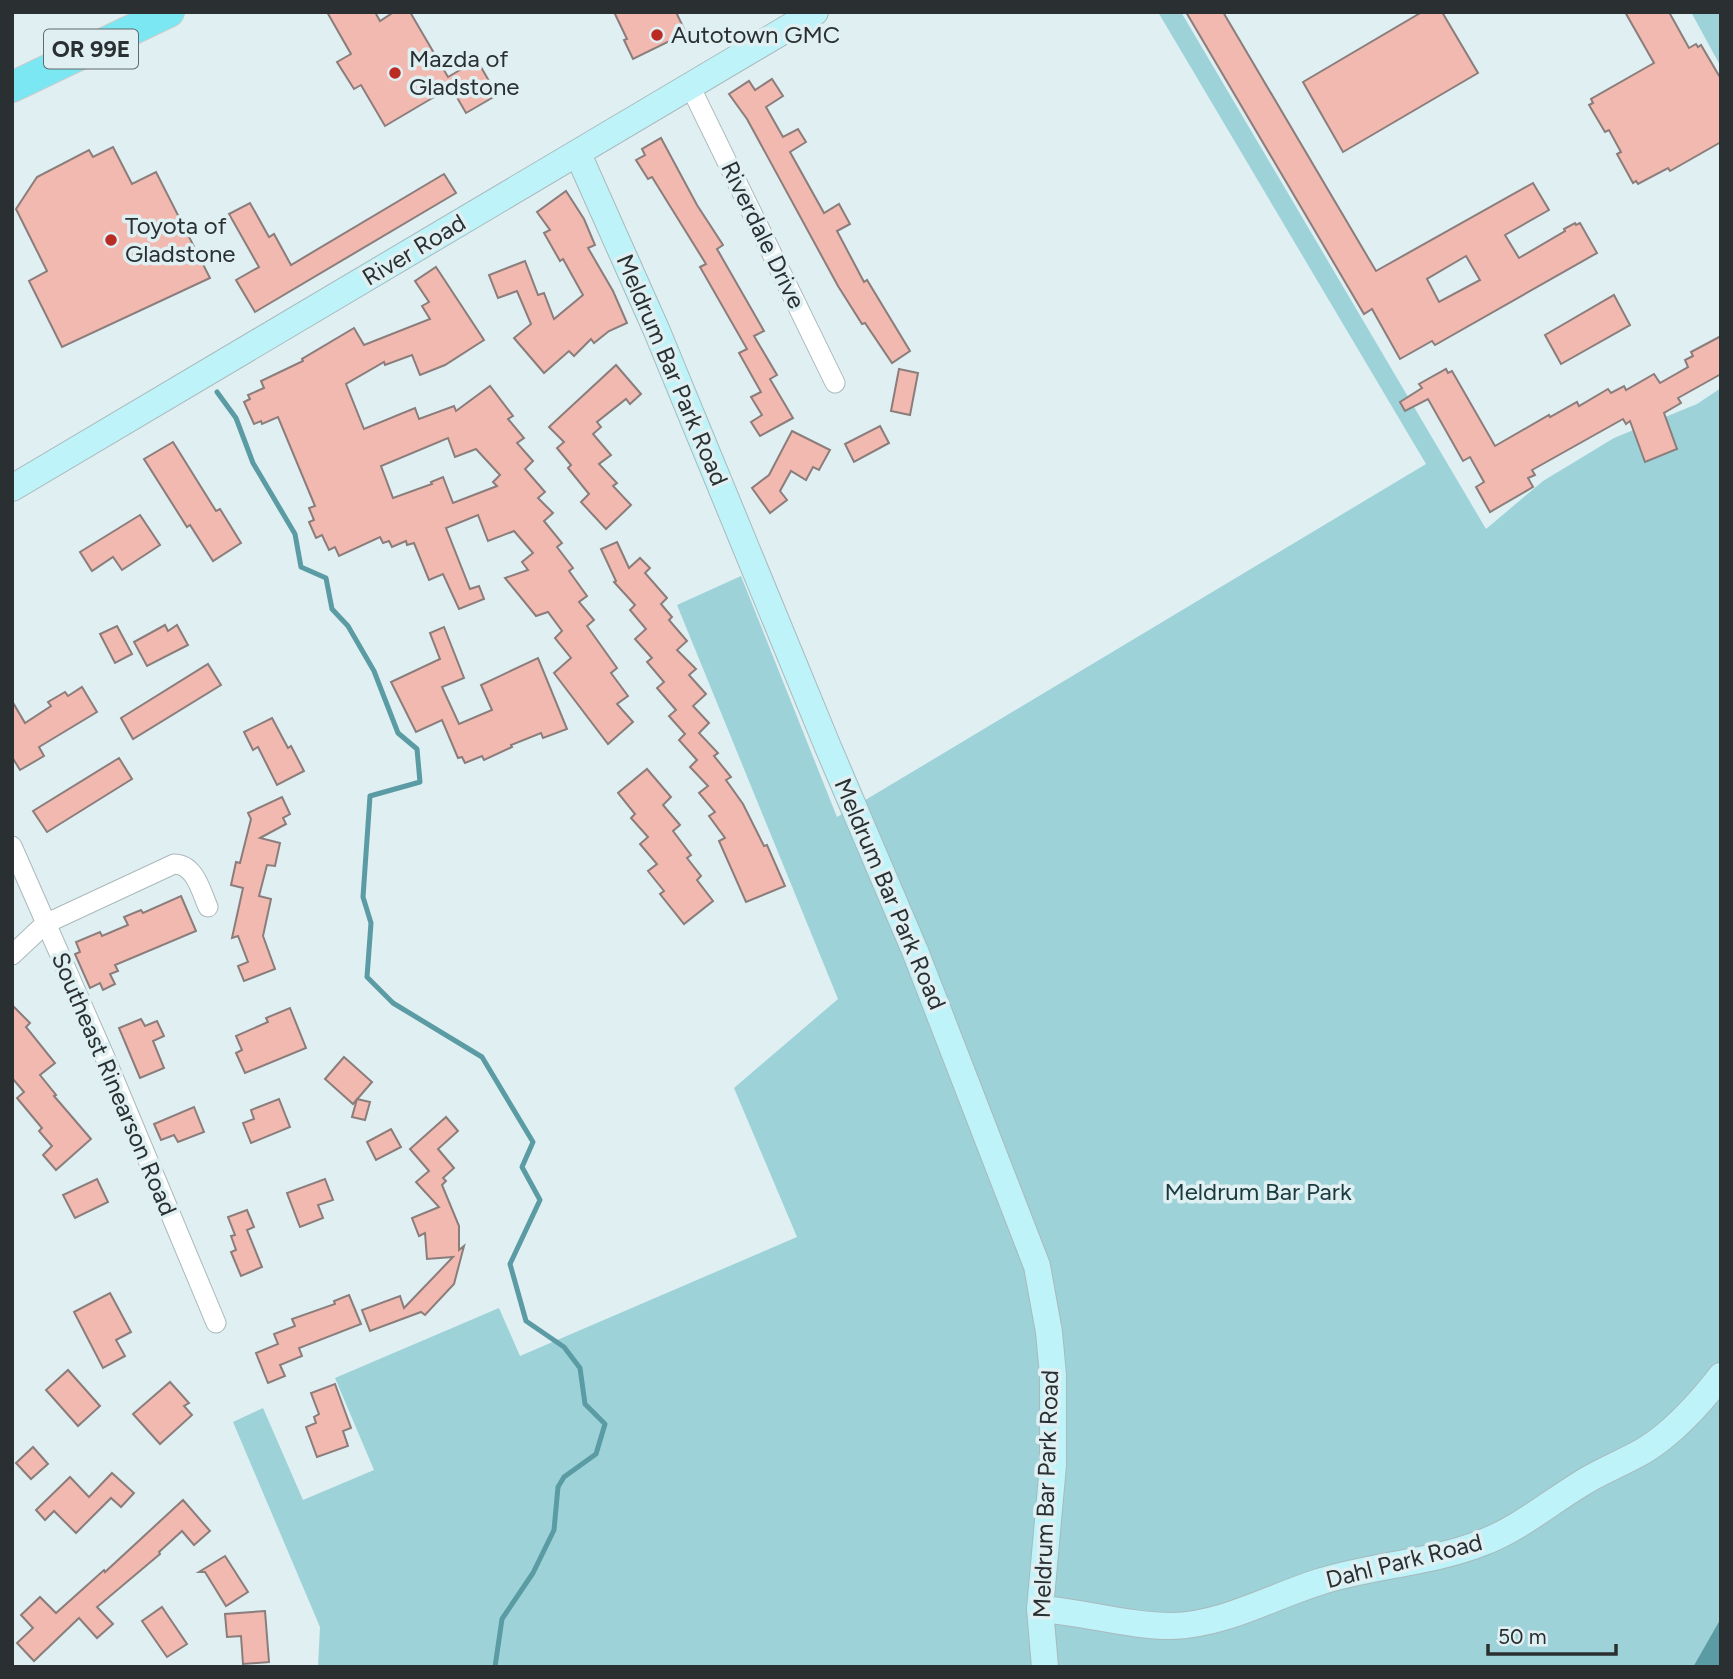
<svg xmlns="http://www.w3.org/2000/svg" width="1733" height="1679" font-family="Figtree,sans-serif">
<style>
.green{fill:#9dd2d9}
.water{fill:#5b9ba4}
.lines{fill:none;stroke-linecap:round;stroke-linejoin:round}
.stream{stroke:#5b9ba4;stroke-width:5}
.building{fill:#f1b9b0;stroke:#8b7d7b;stroke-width:2;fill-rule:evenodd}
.street-casing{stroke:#aab9bb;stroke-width:21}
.secondary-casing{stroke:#aab9bb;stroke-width:28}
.primary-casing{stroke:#cccdce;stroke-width:32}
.street{stroke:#fff;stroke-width:19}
.secondary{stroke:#bdf3f9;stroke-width:26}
.primary{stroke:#7be7f2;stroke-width:30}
.poi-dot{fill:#ba2b24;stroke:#dfeff2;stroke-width:2.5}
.labels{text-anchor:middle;stroke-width:7;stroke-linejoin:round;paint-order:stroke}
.shield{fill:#dfeff2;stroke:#60696b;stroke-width:2}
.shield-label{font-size:23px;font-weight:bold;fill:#2a3031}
.poi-label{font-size:24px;fill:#2a3031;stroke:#dfeff2;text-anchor:start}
.street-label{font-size:24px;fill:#2a3031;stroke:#dfeff2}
.park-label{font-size:24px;fill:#193a3e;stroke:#dfeff2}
</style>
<rect width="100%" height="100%" fill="#dfeff2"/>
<g class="green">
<polygon points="1158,12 1181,12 1486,529 1543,481 1614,438 1697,404 1721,388 1721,1618 1693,1667 318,1667 320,1627 233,1422 263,1408 303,1500 374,1470 335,1378 499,1308 520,1356 797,1237 734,1088 838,999 677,605 741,576 837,817 1426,464"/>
<polygon points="1691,12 1721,12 1721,67"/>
</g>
<polygon class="water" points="1721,1618 1721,1667 1693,1667"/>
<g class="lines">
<polyline class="stream" points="217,392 236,418 253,463 295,534 301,567 326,578 332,609 348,626 374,671 398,733 417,749 420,782 370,796 363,897 371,923 367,977 393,1003 482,1057 533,1142 522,1167 540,1200 510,1264 526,1321 564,1347 580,1368 585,1404 605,1424 596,1454 564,1477 558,1487 554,1530 533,1573 502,1619 495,1667"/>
</g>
<g class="building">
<polygon points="327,12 375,12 380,21 394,12 410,12 448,77 477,60 497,95 466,113 451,87 385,126 361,85 354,89 337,62 351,54"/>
<polygon points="614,12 676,12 686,33 633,59 624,40 627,39"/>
<path d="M1186,12H1223L1376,271L1533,183L1549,210L1505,235L1519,258L1565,231L1564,229L1575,223L1576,225L1580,223L1597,253L1435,345L1432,341L1400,359L1372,309L1364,314ZM1466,256L1480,280L1439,302L1427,279Z"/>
<polygon points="1422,12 1442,12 1478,73 1343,152 1303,82"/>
<polygon points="1625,12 1669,12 1689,48 1696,44 1698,47 1701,45 1721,79 1721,142 1670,171 1668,168 1638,184 1636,181 1633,183 1617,154 1621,152 1609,130 1605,132 1589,105 1593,103 1591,99 1654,63"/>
<polygon points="772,79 783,96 766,107 783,137 798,129 806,142 790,152 824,213 839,204 850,224 837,231 864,282 867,280 910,351 892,363 865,323 862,324 838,286 747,119 729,94 749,81 755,90"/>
<polygon points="661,138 697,205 723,245 717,249 764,331 754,336 777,375 770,379 793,418 760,436 751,422 762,415 751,397 761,392 739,353 747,349 700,267 706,264 652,177 648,179 636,160 645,155 642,149"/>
<polygon points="113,147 132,184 156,172 210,278 62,347 29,281 47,271 16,209 37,177 89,150 93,157"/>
<polygon points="444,174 456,193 255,312 236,280 259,267 229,214 250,203 269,237 274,234 291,265"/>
<polygon points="566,191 584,219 595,245 588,248 613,291 627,323 609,331 594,343 591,339 574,356 569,351 544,373 514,338 531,324 517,291 498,298 489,275 525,261 538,295 544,293 554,319 583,295 563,259 560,261 544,233 550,230 537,212"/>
<path d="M436,267L484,340L445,365L420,375L412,355L385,365L384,362L346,384L364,429L415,408L419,419L454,406L456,411L490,386L513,416L508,419L524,438L517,443L533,461L525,469L545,492L538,498L553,513L544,521L562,543L557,547L573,568L569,571L587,596L579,602L594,620L587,626L617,668L611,673L628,696L617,704L633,722L608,744L554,673L571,658L555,638L562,631L548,612L536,616L505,578L528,570L522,562L533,553L514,531L488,541L478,515L446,528L470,589L479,586L484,599L459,609L443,574L429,580L414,543L407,545L406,541L392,547L389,541L383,543L380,537L339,556L335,547L329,550L322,535L316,538L309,522L314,520L309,508L315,506L278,417L262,424L261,421L254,424L244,402L250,399L248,395L264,388L261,381L303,361L302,359L354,328L364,345L430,319L422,306L429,302L415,281ZM448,438L455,457L476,449L500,475L493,482L497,486L453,503L443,477L431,482L432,484L393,498L381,466Z"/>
<polygon points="1614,295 1630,325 1561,364 1545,335"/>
<polygon points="1721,336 1721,374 1678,398 1681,403 1664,413 1677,449 1645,462 1630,421 1626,424 1623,419 1532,470 1535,475 1528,478 1533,487 1490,512 1476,487 1484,482 1470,457 1463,461 1428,399 1405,411 1400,402 1422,388 1419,384 1446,369 1448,373 1452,371 1495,446 1549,415 1550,417 1577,402 1579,406 1608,389 1611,393 1624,386 1626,390 1654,374 1660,383 1688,367 1685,360 1693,356 1691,352"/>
<polygon points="616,365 641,394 630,404 626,399 597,422 601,427 593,434 611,455 599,464 617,483 613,486 631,505 606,529 581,502 589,494 568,468 571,465 557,448 564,442 549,427"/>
<polygon points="899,369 918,373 910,415 891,411"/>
<polygon points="880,426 889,443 854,462 845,444"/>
<polygon points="792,431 830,450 819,470 813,467 806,480 791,471 780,491 787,500 770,513 752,488 769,475"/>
<polygon points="173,442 216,511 220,509 241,543 213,561 190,525 187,527 144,459"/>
<polygon points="140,515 160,545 122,570 113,557 92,571 80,552"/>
<polygon points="617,542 629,568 640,558 650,568 645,573 667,598 661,604 672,617 669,620 687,641 677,650 696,669 689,675 706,694 693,706 709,723 699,733 718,753 714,756 731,777 726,780 743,804 764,846 767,845 785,886 746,902 719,841 725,838 709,816 715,812 699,793 708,786 690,767 697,760 679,740 685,734 669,716 676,710 657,688 664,682 647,662 652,658 635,639 646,629 630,610 635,605 614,582 616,581 601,549"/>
<polygon points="165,625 168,631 177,625 188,645 147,666 134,642"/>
<polygon points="117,626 132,654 115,663 100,634"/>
<polygon points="444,627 464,678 442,687 459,724 492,710 481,685 538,658 567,729 543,738 541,733 511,745 512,747 484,760 482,756 465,763 462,757 458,758 442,720 416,732 391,682 440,659 430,633"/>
<polygon points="208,664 221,685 133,739 121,718"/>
<polygon points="82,687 97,712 39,747 44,756 20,770 12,757 12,701 25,723 51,706 48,702 65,692 68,696"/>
<polygon points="272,718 288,748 291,746 304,771 277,785 258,747 253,750 244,732"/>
<polygon points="119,758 132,779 47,832 33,811"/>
<polygon points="647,769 671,797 663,805 680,825 673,831 691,855 687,858 701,876 697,880 713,901 684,924 660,894 664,891 648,871 657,864 640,844 648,837 631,818 635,814 618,793"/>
<polygon points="282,797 290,814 283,818 286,824 260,838 280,843 275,866 267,865 259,896 271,899 263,936 275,969 244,981 238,966 248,962 238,936 232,938 243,888 231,885 236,862 240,863 251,819 248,813"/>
<polygon points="181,896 196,931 115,965 118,971 110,974 115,984 103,990 100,983 90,988 75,954 80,952 76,942 100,932 102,936 128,925 124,917 141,910 143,913"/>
<polygon points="12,1005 30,1023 26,1027 55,1063 40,1075 56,1095 54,1096 91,1139 56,1170 43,1155 52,1146 39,1131 42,1128 17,1098 24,1092 12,1078"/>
<polygon points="290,1008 306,1048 245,1073 236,1053 242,1050 236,1036 268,1022 266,1018"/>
<polygon points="141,1019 145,1026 157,1021 164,1036 153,1041 164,1068 140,1078 119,1028"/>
<polygon points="344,1057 372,1082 353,1104 325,1079"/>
<polygon points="279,1099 290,1127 251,1143 243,1123 254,1119 251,1110"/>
<polygon points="357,1099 370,1102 365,1120 352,1117"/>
<polygon points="194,1107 204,1132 178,1142 174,1135 161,1140 154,1124"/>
<polygon points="446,1117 458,1131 438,1149 454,1168 443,1178 446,1181 442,1185 459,1226 459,1250 464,1246 454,1284 425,1315 421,1312 370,1331 362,1310 400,1296 404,1308 453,1257 427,1259 425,1233 419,1236 412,1218 439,1207 416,1182 429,1171 410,1149"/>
<polygon points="391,1129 401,1147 376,1160 367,1142"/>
<polygon points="97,1179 108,1202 75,1218 63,1195"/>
<polygon points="325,1179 333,1200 318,1205 323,1218 300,1227 287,1193"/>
<polygon points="247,1210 254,1227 247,1230 262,1267 241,1276 231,1252 236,1250 231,1236 235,1235 228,1217"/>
<polygon points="110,1293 131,1332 116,1340 125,1356 103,1368 74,1312"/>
<polygon points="349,1295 361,1324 299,1348 302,1356 280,1365 285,1376 268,1383 256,1353 278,1344 274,1334 295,1326 292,1319 335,1304 334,1301"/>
<polygon points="68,1370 100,1406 78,1426 46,1390"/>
<polygon points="170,1382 189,1403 184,1406 192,1415 160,1444 133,1414"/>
<polygon points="335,1384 351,1428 343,1431 348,1446 317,1457 306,1427 316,1423 314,1417 319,1414 311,1393"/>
<polygon points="33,1447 48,1464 31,1479 16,1463"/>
<polygon points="112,1473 134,1493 121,1507 111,1498 76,1533 54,1511 45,1520 36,1510 70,1477 89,1497"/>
<polygon points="183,1500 210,1531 194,1545 182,1531 159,1552 160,1554 97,1607 113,1624 97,1638 79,1618 34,1661 17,1643 33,1628 21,1615 40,1597 56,1613 104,1570 105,1572"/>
<polygon points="225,1556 248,1592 226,1606 205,1572 199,1572"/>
<polygon points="162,1607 187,1644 167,1657 142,1621"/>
<polygon points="265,1611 269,1662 243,1664 241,1636 227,1637 225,1614"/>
</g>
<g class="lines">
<g class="street-casing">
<g id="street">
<polyline points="690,86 835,383"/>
<polyline points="12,846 104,1055 216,1323"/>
<path d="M12,955L45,924L174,864C195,864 201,891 208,907"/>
</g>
</g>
<g class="secondary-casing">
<g id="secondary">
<polyline points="578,154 656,329 828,747 915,951 1037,1266 1049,1332 1053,1375 1053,1465 1040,1609 1045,1667"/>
<polyline points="12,488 815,12"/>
<path d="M1040,1609C1084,1612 1128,1626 1172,1626C1223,1625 1271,1597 1319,1582C1372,1565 1432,1563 1484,1542C1518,1529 1548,1504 1579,1485C1600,1471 1623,1463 1645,1450C1674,1432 1700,1403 1721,1376"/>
</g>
</g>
<g class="primary-casing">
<polyline id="primary" points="12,87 169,12"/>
</g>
<use href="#street" class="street"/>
<use href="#secondary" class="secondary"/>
<use href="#primary" class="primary"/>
</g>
<g class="poi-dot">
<circle cx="657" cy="35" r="7"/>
<circle cx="395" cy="73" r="7"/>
<circle cx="111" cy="240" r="7"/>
</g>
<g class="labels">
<rect class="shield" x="44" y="29.5" width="94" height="39" rx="5"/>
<g class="shield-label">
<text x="91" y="57">OR 99E</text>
</g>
<g class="poi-label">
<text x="671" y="43">Autotown GMC</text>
<text x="409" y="67">Mazda of<tspan x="409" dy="28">Gladstone</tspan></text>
<text x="125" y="234">Toyota of<tspan x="125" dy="28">Gladstone</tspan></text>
</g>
<g class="street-label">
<text transform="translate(763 235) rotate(64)" y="8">Riverdale Drive</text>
<text transform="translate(414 250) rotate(-31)" y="8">River Road</text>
<text transform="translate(672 370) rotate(67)" y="8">Meldrum Bar Park Road</text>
<text transform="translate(890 894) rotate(67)" y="8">Meldrum Bar Park Road</text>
<text transform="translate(114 1084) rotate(67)" y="8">Southeast Rinearson Road</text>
<text transform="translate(1046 1494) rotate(-88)" y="8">Meldrum Bar Park Road</text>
<text transform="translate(1404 1561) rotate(-14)" y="8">Dahl Park Road</text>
</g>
<g class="park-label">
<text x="1258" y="1200">Meldrum Bar Park</text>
</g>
</g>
<rect width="1733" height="1679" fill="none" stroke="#2a3031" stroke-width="28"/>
<path d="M1488 1644v10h128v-10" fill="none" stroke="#2a3031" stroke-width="3.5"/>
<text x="1498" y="1644" font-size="21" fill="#2a3031" stroke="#dfeff2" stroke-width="5" paint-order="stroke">50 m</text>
</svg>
